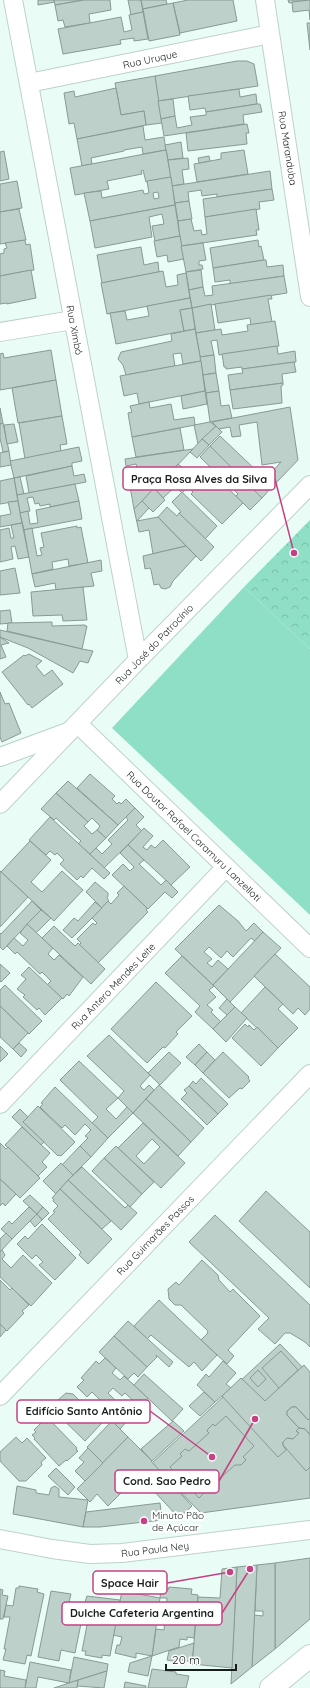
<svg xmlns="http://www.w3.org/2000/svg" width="310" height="1688" font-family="Quicksand,sans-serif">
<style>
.grass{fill:#8edfc6}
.park{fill:url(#park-crowns)}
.building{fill:#bdd0c9;stroke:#889a93;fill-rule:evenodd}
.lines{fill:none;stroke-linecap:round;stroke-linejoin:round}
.minor-casing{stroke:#bed1ca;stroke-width:20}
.tertiary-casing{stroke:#bed1ca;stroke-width:24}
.minor{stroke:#fff;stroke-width:18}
.tertiary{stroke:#fff;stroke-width:22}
.poi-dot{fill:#c54084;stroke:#fff;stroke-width:1.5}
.labels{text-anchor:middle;stroke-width:4;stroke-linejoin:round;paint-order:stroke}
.street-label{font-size:10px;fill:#181f1c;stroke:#fff}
.poi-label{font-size:10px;fill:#181f1c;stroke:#fff;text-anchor:start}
.leader{fill:none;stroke:#c54084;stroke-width:1.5}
.callout-dot{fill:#c54084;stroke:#fff;stroke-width:1.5}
.callout{fill:#fff;stroke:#c54084;stroke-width:1.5}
.callout-label{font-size:11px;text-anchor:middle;font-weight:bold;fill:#181f1c}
</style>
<defs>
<pattern id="park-crowns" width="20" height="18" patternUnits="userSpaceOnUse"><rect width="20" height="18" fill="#8edfc6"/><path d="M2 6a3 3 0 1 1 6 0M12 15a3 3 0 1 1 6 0" fill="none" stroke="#7abfaa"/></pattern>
</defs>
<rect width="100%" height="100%" fill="#e9fdf6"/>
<polygon class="grass" points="244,587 310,649 310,915 112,728"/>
<polygon class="park" points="310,520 310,649 244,587"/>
<g class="building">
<polygon points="38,0 54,0 55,2 38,5"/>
<polygon points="54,0 84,0 55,5"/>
<polygon points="84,0 110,0 111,10 89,14 90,23 65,27 63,20 58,21 55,5"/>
<polygon points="128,0 141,0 143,12 131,15"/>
<polygon points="141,0 166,0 167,4 143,9"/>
<polygon points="188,0 233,0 237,21 180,33 173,3"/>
<polygon points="288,0 310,0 289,3"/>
<polygon points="310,0 310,20 309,10 293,12 292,2"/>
<polygon points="173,3 180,35 149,41 143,9"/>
<polygon points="143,12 148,39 134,41 134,38 120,40 121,44 63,54 58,29 121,17 124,32 132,30 129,15"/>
<polygon points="307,23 310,23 310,50"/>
<polygon points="237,61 247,61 254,64 258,86 158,101 155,76"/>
<polygon points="155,76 162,123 146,125 144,111 121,115 115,83"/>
<polygon points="116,88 121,115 144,111 146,125 77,139 74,123 69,124 64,93 74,91 75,97"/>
<polygon points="239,89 240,97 256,94 257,104 206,112 205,108 190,110 188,96"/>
<polygon points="173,99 175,116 161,119 158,101"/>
<polygon points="257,104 260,104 262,112 243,115 244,124 164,136 161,119 175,116 177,128 192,125 190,117 206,115 206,112"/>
<polygon points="247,124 249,133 246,133 247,144 188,151 186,133"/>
<polygon points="143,126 145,140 164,137 166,150 143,154 142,147 124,150 124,151 91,158 92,164 82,166 77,139"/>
<polygon points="181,142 183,158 168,160 165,145"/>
<polygon points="166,150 171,177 146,182 143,170 141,171 142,174 107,181 109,189 75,195 70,168"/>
<polygon points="244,150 248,174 197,182 194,164 221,159 221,153"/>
<polygon points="4,151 9,179 0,181 0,152"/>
<polygon points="209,156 210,161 199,163 198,158"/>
<polygon points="188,158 189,169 182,170 184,184 172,186 168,160"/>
<polygon points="270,171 272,189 217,197 217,194 202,196 201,190 188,192 189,201 175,203 172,186"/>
<path d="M171,177L175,205L90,221L84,193L101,191L102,198L143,190L144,194L149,193L147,181ZM158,192L159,198L154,199L153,193Z"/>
<polygon points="17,181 22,208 0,212 0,184"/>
<polygon points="272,189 274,200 259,202 260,209 205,217 203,199"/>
<polygon points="189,201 192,219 178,221 175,203"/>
<polygon points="175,205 180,236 155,241 152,226 164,224 162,214 149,217 152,237 95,248 90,221"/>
<polygon points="19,209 26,240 0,244 0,212"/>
<polygon points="256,209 259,230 256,230 257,235 181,246 178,221 191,219 194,231 201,230 202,235 207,234 205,217"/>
<polygon points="180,236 184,259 168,262 167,255 157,257 154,241"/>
<polygon points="25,240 26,245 30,244 34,270 0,276 0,254 4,253 4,249 7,248 5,243"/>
<polygon points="258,240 259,247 261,246 264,260 213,268 210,248"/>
<polygon points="203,243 206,260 199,261 199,265 202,265 203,269 186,272 181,246"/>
<polygon points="141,247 144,265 158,262 159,272 102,283 97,255"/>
<polygon points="264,260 266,260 267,267 283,265 284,276 230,284 230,280 215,282 213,268"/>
<polygon points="31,270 36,298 7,304 7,303 0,304 0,276"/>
<polygon points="201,270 203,287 189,290 186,272"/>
<polygon points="163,271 166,287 178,285 177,275 186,273 190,298 107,314 101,283"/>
<polygon points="284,276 287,293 192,308 189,290 203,287 205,296 213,295 212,286"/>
<polygon points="271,295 272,299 268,299 272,322 251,325 250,318 218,323 215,304"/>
<polygon points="190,298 192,308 180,310 184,331 116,344 110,313 125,311 127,320 149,316 147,306"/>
<polygon points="211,304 215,330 196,333 192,308"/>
<polygon points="192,308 195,329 184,331 180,310"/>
<polygon points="275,321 279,346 219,355 217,340 211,341 214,355 200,357 196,333 221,329 222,335 248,331 247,325"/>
<polygon points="195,329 201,361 183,364 181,353 173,354 175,366 126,375 123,365 118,359 121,352 172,341 171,334"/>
<polygon points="277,346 278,354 295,351 296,362 242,369 242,367 226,369 226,367 224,367 222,354"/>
<polygon points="51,350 56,380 0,390 0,354 3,353 4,358"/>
<polygon points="214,355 216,373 203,375 200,357"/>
<polygon points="201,361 205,391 139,404 137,393 124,396 120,376"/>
<polygon points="294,362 296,372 282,374 283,383 230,390 228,375 243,373 242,369"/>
<polygon points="216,373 219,391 206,393 203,375"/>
<polygon points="56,380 62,416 18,423 12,388"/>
<polygon points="283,383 283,385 281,386 282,403 233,409 230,390"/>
<polygon points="205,391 207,404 183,409 181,396"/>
<polygon points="219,391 221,406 229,405 232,418 210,422 206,393"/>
<polygon points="149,402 150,408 171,404 174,420 194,417 195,425 132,437 128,413 132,412 130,406"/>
<polygon points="290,407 298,460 275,484 267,477 281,462 262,465 257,422 239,425 241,436 232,437 230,427 219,429 212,422"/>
<polygon points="0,408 3,423 0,424"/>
<polygon points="62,416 67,444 60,445 61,451 25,459 19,423"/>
<polygon points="210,422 216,426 198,444 194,425"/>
<polygon points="3,423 9,451 3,452 0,438 0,424"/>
<polygon points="14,424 18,442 7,444 4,425"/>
<polygon points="216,426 222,432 209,445 202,439"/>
<polygon points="180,428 184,450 136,457 132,437"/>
<polygon points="220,436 260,474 257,477 270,489 262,498 210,446"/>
<polygon points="202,439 209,445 197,458 190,452"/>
<polygon points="210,446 262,498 250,510 236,496 238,494 200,457"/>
<polygon points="79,447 82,461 72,463 72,466 14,478 10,461"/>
<polygon points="193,449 166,477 134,509 129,481 135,480 135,478 139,477 136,464 126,466 125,459"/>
<polygon points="9,451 11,465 0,467 0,453"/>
<polygon points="178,464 184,469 181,472 193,484 207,468 243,503 222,524 191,494 193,492 188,487 182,493 166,477"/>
<polygon points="72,466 74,476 84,474 86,482 29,493 26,476"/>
<polygon points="20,477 24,494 17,495 14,478"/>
<polygon points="166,477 176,486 163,498 154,488"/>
<polygon points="14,478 18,501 0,504 0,481"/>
<polygon points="75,484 79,501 50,507 50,504 40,506 39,503 35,504 33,497 27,498 30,511 20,513 17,495"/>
<polygon points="154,488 165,500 153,512 142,501"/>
<polygon points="182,492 217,526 205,539 179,513 181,512 172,502"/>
<polygon points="18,501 22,523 0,527 0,516 11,514 8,502"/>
<polygon points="79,501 82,519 24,530 20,513 28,511 30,524 38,523 36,510"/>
<polygon points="142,501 149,508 137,521 158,517 186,546 153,554 149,530 139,532 134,509"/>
<polygon points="167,507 177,516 179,513 214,547 201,561 158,517"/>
<polygon points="22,523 29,557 18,559 15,546 11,547 13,559 0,562 0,530 9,528 11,538 14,538 11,525"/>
<polygon points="77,526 77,528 81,527 88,563 69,566 68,559 52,562 53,569 32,574 24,530 32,528 37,556 42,555 40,548 44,547 41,533"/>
<polygon points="186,546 196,556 173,581 170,587 165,589 161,588 159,584 154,585 151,570 150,568 145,569 143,556"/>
<polygon points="101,560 102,571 91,573 94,586 56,590 55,583 35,587 32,574"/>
<polygon points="15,568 20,593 0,595 0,571"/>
<polygon points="83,587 87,620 63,621 62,615 33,616 31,592"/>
<polygon points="10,610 12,623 0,624 0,611"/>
<polygon points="52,622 52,626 85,625 85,626 87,626 82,649 7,631 8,623"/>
<polygon points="0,630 82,649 93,651 88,663 80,661 73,673 28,648 0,637"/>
<polygon points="0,637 9,643 1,645 6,657 0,659"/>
<polygon points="29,654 42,661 36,666 44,676 52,670 63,684 32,708 29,704 28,705 2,672 24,655 25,656"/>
<polygon points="0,692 5,704 9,703 21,733 2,742 0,737"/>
<polygon points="90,774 115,796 112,799 117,804 119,802 121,804 126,799 135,808 118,825 77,788"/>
<polygon points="68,781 118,825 106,838 97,830 100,826 92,818 88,822 56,793"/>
<polygon points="56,793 88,822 84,826 92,834 97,830 106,838 90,854 78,844 81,841 56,818 54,820 41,809"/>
<polygon points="135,808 144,817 136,825 142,831 104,868 90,854 96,848 102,854 112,844 108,840 128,820 126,817"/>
<polygon points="50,817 110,873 104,879 92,868 83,878 81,876 77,880 60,864 64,860 57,853 55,855 50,851 46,855 29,840"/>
<polygon points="144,828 153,836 143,847 147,850 151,845 155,848 163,840 190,867 171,885 128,845"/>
<polygon points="30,841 51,860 31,882 42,892 62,871 83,890 54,921 1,872"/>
<polygon points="128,845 144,860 139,864 161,885 166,880 178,892 172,898 165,892 148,909 112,875 123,864 130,871 134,867 120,853"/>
<polygon points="0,871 28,897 0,927"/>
<polygon points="95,882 108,893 108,896 107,898 109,901 102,908 86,892"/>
<polygon points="124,886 147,908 146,910 148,912 98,963 79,945 81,943 77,939 93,923 95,925 97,923 92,918 108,901 111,904 119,895 117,893"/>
<polygon points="32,901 41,910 3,950 0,947 0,933 1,934"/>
<polygon points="95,902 102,908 72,938 63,930 74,918 78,921"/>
<polygon points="219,905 238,921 246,931 254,923 263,932 255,941 251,938 233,957 227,951 221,958 209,947 204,952 212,959 207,963 212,967 218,960 228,969 213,985 175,949"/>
<polygon points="41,910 51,918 36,933 27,924"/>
<polygon points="27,924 53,948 48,954 54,960 59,955 83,977 69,996 67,994 63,999 47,985 51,981 42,972 40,974 17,952 15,954 7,946 14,938 23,946 28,940 20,933"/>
<polygon points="54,926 75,946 78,943 105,969 91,984 42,938"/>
<polygon points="263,932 281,948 230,1002 213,985"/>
<polygon points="275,954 310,987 310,1009 305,1015 298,1008 293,1014 254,976"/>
<polygon points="182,956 214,986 209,990 216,997 207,1005 213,1010 211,1012 221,1022 213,1029 195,1012 200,1006 165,973"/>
<polygon points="0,964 10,973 1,982 0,981"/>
<polygon points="29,967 62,998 45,1015 39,1008 37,1010 23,997 25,995 17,989 26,979 21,975"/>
<polygon points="156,982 192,1016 176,1032 178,1034 165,1048 163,1047 147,1063 111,1029"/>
<polygon points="5,985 42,1021 29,1034 0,1006 0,990"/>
<polygon points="265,987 283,1004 278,1009 298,1028 278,1048 241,1013"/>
<polygon points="227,999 235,1007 227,1015 219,1008"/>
<polygon points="0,1006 28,1033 13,1049 0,1037"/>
<polygon points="235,1007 247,1018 226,1042 213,1029"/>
<polygon points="245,1024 248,1027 249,1025 254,1030 257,1027 278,1048 261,1066 232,1038"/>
<polygon points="109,1035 150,1075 140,1086 144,1090 149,1085 154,1090 133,1113 118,1098 124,1091 87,1056"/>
<polygon points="19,1043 27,1050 21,1057 13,1049"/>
<polygon points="199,1044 207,1052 195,1065 186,1057"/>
<polygon points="0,1046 8,1054 0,1062"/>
<polygon points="169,1052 181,1063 160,1085 148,1073"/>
<polygon points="207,1052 215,1060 203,1073 195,1065"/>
<polygon points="223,1052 249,1077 248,1078 250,1081 242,1089 240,1088 229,1098 203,1073"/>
<polygon points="79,1061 118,1098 106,1109 116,1119 127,1107 133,1113 108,1138 92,1123 98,1117 60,1080"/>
<polygon points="201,1078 228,1104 218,1114 189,1086 193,1081 196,1084"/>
<polygon points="159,1085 204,1128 191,1142 146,1099"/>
<polygon points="189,1086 218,1114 207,1125 181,1099 187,1093 184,1090"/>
<polygon points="55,1087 108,1138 91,1157 80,1146 88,1138 85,1136 91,1130 85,1124 75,1135 65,1125 62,1128 40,1107 43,1104 41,1103"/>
<polygon points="146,1099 191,1142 178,1156 133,1113"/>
<polygon points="38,1106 75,1142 61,1156 59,1155 58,1156 23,1122"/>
<polygon points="20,1109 28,1117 23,1122 44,1142 41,1145 12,1117"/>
<path d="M143,1123L185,1163L161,1188L118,1148ZM152,1139L160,1147L144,1164L136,1156Z"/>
<polygon points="22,1127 50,1153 42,1162 47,1167 38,1176 5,1145"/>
<polygon points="0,1143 6,1149 8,1147 40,1178 20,1198 0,1179"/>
<polygon points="80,1146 91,1157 73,1175 62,1165"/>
<polygon points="116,1146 154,1182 142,1194 104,1158"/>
<polygon points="104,1158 142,1194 130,1207 92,1171"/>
<polygon points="61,1163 73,1175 56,1194 43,1181"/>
<polygon points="82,1167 125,1208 128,1205 137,1213 121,1230 68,1180"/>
<polygon points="0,1179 16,1194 5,1206 3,1203 0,1206"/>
<polygon points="68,1180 111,1221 102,1229 60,1189"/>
<polygon points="60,1189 112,1239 88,1264 79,1255 81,1252 48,1219 55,1212 53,1211 58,1206 53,1201 54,1199 52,1198"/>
<polygon points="266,1191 310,1232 310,1288 239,1221"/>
<polygon points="30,1195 43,1207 37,1214 23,1201"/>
<polygon points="29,1207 37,1214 12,1239 1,1229 9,1221 12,1224"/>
<polygon points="43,1207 49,1213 42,1220 37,1214"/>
<polygon points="37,1214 42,1220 35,1227 30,1221"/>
<polygon points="215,1215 310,1305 310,1347 305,1342 290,1333 285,1333 275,1344 258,1329 269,1318 189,1242"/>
<polygon points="42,1224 76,1258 55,1280 39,1265 43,1262 36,1255 32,1259 17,1244 25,1236 28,1239"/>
<polygon points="6,1233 12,1239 0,1252 0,1239"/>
<polygon points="2,1250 5,1255 2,1259 11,1268 23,1255 52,1283 31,1306 0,1277 0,1252"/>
<polygon points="202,1260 218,1275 219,1280 230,1292 233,1289 260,1316 228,1350 234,1356 227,1364 201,1340 207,1334 208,1331 181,1305 175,1305 169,1299 168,1289 176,1282 179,1285"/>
<polygon points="0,1280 10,1290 12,1288 29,1305 22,1311 24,1313 7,1331 0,1324"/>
<polygon points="159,1300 217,1355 202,1371 194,1362 189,1367 151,1335 147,1339 134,1326"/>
<polygon points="128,1321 173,1362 169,1367 156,1355 157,1357 147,1367 114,1336"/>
<polygon points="0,1324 6,1330 0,1337"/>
<polygon points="114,1336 147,1367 138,1377 134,1373 128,1379 99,1352"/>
<polygon points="280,1344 310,1375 310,1498 201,1513 152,1463"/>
<polygon points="281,1351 298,1370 279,1388 262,1368"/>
<polygon points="105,1358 116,1368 112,1373 120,1380 124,1376 148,1398 140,1407 125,1393 122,1396 113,1388 108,1393 116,1401 112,1405 128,1420 120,1429 96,1405 100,1400 92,1392 87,1397 77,1387 84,1380 81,1378 96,1361 99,1364"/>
<polygon points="223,1361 236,1373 226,1384 231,1388 215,1402 197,1385 206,1374 209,1377"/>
<polygon points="304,1365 310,1372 310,1418 308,1420 296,1407 292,1407 287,1411 287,1415 299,1428 296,1431 299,1433 293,1439 287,1438 283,1442 283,1445 286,1450 278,1457 222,1396 241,1378 265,1401"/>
<polygon points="258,1370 266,1379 258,1387 250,1378"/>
<polygon points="144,1374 183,1409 172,1421 134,1385"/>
<polygon points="204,1392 215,1402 200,1416 189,1406"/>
<polygon points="66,1393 73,1394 102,1423 85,1441 50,1407"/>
<polygon points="292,1407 296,1407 308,1420 310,1418 310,1435 305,1429 299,1428 287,1415 287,1411"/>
<polygon points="226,1416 254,1446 243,1457 246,1460 241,1465 235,1465 218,1480 218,1485 213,1490 210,1487 199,1498 170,1467 182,1456 180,1454 185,1449 189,1451 209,1433 207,1431 208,1429 213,1424 215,1426"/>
<polygon points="47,1417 77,1448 76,1450 78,1451 67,1461 66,1460 59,1466 34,1439 35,1438 32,1435 36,1432 34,1430"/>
<polygon points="112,1421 128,1437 103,1463 87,1447"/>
<polygon points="173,1421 184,1431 152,1461 141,1449"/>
<polygon points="299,1428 305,1429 310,1435 310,1467 306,1471 283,1445 283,1442 287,1438 293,1439 299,1433 296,1431"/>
<polygon points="16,1437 22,1443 27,1438 46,1458 41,1462 42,1465 26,1481 19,1481 0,1461 0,1452"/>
<polygon points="128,1437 152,1461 151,1461 192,1506 179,1518 139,1475 108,1506 97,1494 90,1502 77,1489"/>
<polygon points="88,1448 103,1463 85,1481 75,1471 84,1462 79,1458"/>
<polygon points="56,1468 75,1487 68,1495 48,1476"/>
<polygon points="17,1486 36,1490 36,1493 49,1495 51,1488 55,1486 59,1489 59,1497 88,1500 83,1527 13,1514"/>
<polygon points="160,1503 162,1520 100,1527 83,1527 86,1512"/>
<polygon points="310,1558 310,1619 275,1649 275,1563"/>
<polygon points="275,1563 275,1649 252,1667 254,1615 263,1616 263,1611 255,1611 257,1565"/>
<polygon points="257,1565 252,1667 231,1684 237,1567"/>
<polygon points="237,1567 232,1668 192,1664 198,1597 220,1598 222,1569"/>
<polygon points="19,1586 38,1589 37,1592 44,1594 31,1656 27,1655 25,1664 3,1660 6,1649 4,1649 10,1617 4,1617 6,1605 13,1606 16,1588 19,1588"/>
<polygon points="169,1587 192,1589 191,1594 198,1595 194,1638 187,1637 187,1640 180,1639 179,1647 152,1656 156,1629 164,1630 167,1598 160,1598 161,1589 168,1590"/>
<polygon points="0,1589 3,1590 2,1595 8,1596 3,1619 0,1619"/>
<polygon points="51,1591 71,1594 69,1602 85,1604 75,1653 61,1650 59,1661 38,1657"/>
<polygon points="122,1591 160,1598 152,1656 136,1653 136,1658 115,1653 117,1645 120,1645 122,1637 113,1635"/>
<polygon points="87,1596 120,1600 110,1656 102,1655 102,1658 85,1655 86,1651 82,1651 91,1604 85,1602"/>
<polygon points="194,1643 192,1662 177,1659 177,1662 167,1660 169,1651"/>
<polygon points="152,1656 148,1676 128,1672 130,1663"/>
<polygon points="74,1657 108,1664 107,1671 69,1683"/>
<polygon points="30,1662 71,1670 69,1683 38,1677 36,1688 25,1688"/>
<polygon points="152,1669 176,1672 176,1674 189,1676 186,1688 148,1688"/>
<polygon points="0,1670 5,1671 4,1676 26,1680 25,1688 0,1688"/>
<polygon points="107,1671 104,1688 77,1686 78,1680"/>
<polygon points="78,1680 77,1688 54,1688"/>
<polygon points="125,1682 146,1686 146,1688 124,1688"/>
</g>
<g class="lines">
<g class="minor-casing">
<g id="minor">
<polyline points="13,0 138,660"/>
<polyline points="265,0 310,297"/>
<polyline points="29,83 270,34"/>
<polyline points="0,332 73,320"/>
<polyline points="78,724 310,948"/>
<polyline points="0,757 68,732"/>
<polyline points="0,804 138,660 310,485"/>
<polyline points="0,1104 226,867"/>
<polyline points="0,1396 310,1074"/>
<polyline points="0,1539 52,1549 90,1554 122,1553 310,1530"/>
</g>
</g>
<g class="tertiary-casing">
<polyline id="tertiary" points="271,1688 310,1656"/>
</g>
<use href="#minor" class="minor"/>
<use href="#tertiary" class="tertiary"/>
</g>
<circle class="poi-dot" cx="144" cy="1521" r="4"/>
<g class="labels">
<g class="street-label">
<text transform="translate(150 59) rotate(-12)" y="4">Rua Uruque</text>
<text transform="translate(288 148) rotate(81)" y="4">Rua Maranduba</text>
<text transform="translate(75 330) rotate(79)" y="4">Rua Ximbó</text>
<text transform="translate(154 644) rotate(-46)" y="4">Rua José do Patrocínio</text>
<text transform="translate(194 836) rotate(44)" y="4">Rua Doutor Rafael Caramuru Lanzelloti</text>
<text transform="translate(113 986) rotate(-46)" y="4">Rua Antero Mendes Leite</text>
<text transform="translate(155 1235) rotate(-46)" y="4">Rua Guimarães Passos</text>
<text transform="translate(155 1549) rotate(-7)" y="4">Rua Paula Ney</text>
</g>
<g class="poi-label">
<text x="152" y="1519">Minuto Pão<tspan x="152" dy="12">de Açúcar</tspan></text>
</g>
</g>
<path class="leader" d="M294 553L275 479M212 1457L150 1411M255 1419L219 1481M230 1572L167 1583M250 1569L222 1613"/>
<g class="callout-dot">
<circle cx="294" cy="553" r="4"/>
<circle cx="212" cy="1457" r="4"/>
<circle cx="255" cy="1419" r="4"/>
<circle cx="230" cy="1572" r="4"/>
<circle cx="250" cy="1569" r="4"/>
</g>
<g class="callout">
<rect x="123" y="467" width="152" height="23" rx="4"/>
<rect x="17" y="1400" width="133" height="23" rx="4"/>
<rect x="115" y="1470" width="104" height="23" rx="4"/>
<rect x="93" y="1571" width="74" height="23" rx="4"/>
<rect x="62" y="1602" width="160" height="23" rx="4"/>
</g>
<g class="callout-label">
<text x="199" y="483">Praça Rosa Alves da Silva</text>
<text x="84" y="1415">Edifício Santo Antônio</text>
<text x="167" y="1485">Cond. Sao Pedro</text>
<text x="130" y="1587">Space Hair</text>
<text x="142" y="1617">Dulche Cafeteria Argentina</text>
</g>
<path d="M166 1664v6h70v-6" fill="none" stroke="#181f1c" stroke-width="2"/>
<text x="172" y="1664" font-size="12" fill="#181f1c" stroke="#ffffff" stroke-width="3" paint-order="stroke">20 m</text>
</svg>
